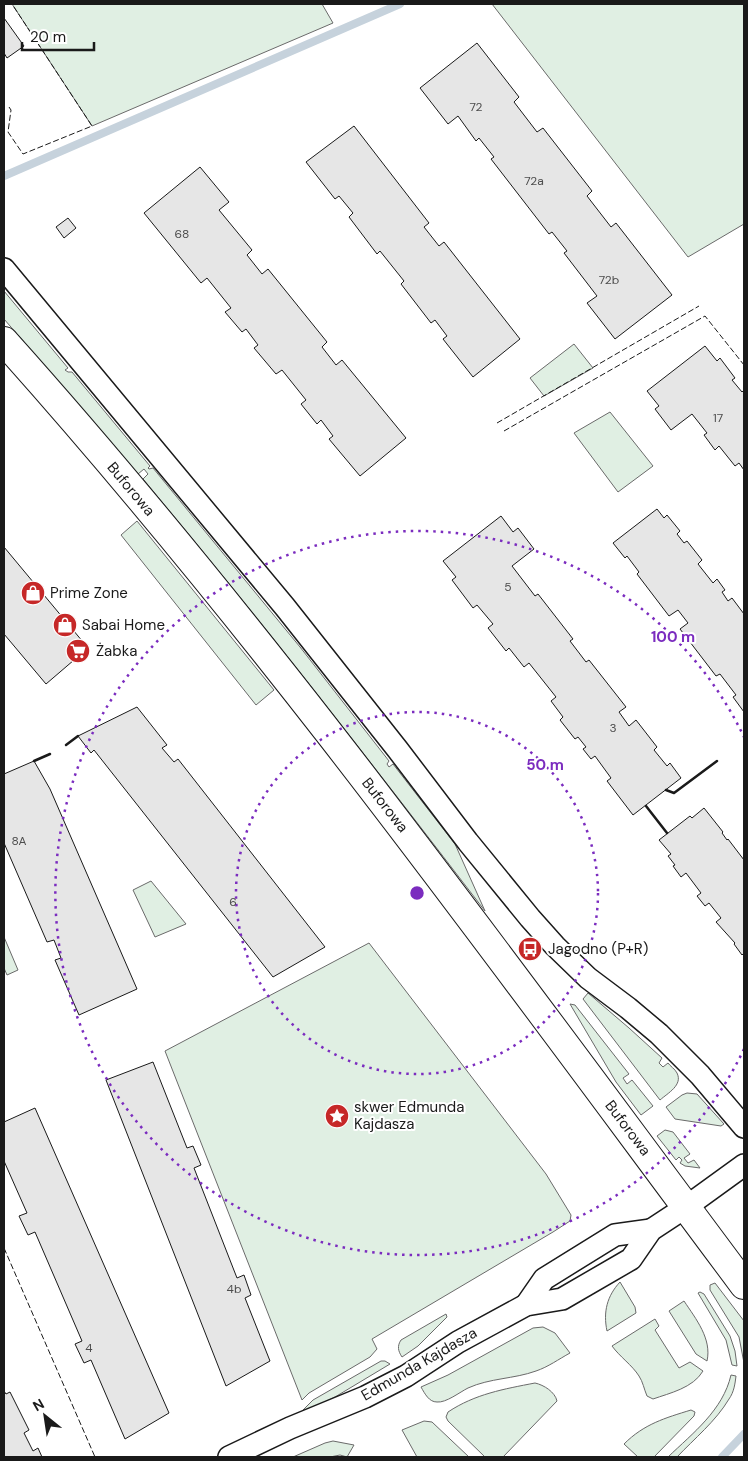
<svg xmlns="http://www.w3.org/2000/svg" width="748" height="1461" font-family="'DM Sans',sans-serif">
<style>
.green{fill:#e0efe3;stroke:#6a6a6a}
.lines{fill:none;stroke-linecap:round;stroke-linejoin:round}
.stream{stroke:#c6d2dc;stroke-width:8}
.building{fill:#e6e6e6;stroke:#1a1a1a}
.street-casing{stroke:#1a1a1a;stroke-width:24}
.secondary-casing{stroke:#1a1a1a;stroke-width:30}
.street{stroke:#fff;stroke-width:21}
.secondary{stroke:#fff;stroke-width:28}
.fence{stroke:#1a1a1a;stroke-width:1;stroke-dasharray:6 2.5;stroke-linecap:butt}
.wall{stroke:#1a1a1a;stroke-width:2.5}
.ring{fill:none;stroke:#7b2cbf;stroke-width:2.5;stroke-dasharray:2.5 5}
.labels{text-anchor:middle;stroke-width:4;stroke-linejoin:round;paint-order:stroke}
.number-label{font-size:12px;fill:#4d4d4d}
.street-label{font-size:15px;fill:#1a1a1a;stroke:#fff}
.poi-label{font-size:15px;fill:#1a1a1a;stroke:#fff;text-anchor:start}
.centre{fill:#7b2cbf;stroke:#fff;stroke-width:2.5}
.ring-label{font-size:15px;text-anchor:middle;font-weight:bold;fill:#7b2cbf;stroke:#fff;stroke-width:4;stroke-linejoin:round;paint-order:stroke}
</style>
<rect width="100%" height="100%" fill="#fff"/>
<g class="green">
<polygon points="12,4 322,4 333,23 92,126"/>
<polygon points="492,4 744,4 744,224 688,257"/>
<path d="M4,291L68,368L65,370L68,372H72L150,466L148,468L149,469L153,468L300,647L389,761L387,764L389,767L393,764L455,844L485,911C373,765 261,620 143,479L148,474L144,469L138,474L4,319Z"/>
<polygon points="574,344 593,368 544,396 530,378"/>
<polygon points="610,412 653,466 618,492 574,433"/>
<polygon points="137,521 274,690 256,705 121,535"/>
<polygon points="151,881 186,924 155,937 133,890"/>
<polygon points="4,937 18,970 7,975 4,968"/>
<polygon points="369,943 546,1174 571,1215 570,1221 553,1232 372,1339 377,1349 370,1357 309,1393 302,1400 165,1051"/>
<path d="M588,993L629,1028L662,1058L659,1063L663,1067L668,1063C670,1066 675,1069 677,1073C683,1085 668,1093 660,1100L583,999Z"/>
<polygon points="570,1004 575,1005 629,1074 623,1078 627,1084 632,1080 653,1106 641,1115 616,1082"/>
<polygon points="687,1093 697,1094 724,1124 721,1126 675,1119 666,1107 682,1095"/>
<polygon points="665,1130 673,1132 690,1154 684,1158 688,1163 694,1160 700,1168 685,1166 680,1163 682,1160 679,1157 676,1160 657,1136"/>
<path d="M620,1282L635,1307L636,1313L607,1331C603,1312 607,1296 620,1282Z"/>
<polygon points="715,1283 744,1321 744,1363 739,1337 710,1290 710,1285"/>
<polygon points="700,1292 704,1294 730,1336 735,1351 737,1366 732,1365 726,1340 698,1293"/>
<path d="M684,1301C696,1319 712,1339 707,1361L696,1354L669,1311Z"/>
<path d="M446,1314L447,1317L418,1346L402,1357C398,1351 397,1346 401,1340Z"/>
<path d="M655,1319L659,1326L655,1330L679,1368L690,1362L703,1371C693,1388 670,1393 653,1399L647,1396C644,1389 643,1382 639,1376C632,1365 620,1357 612,1346Z"/>
<path d="M543,1327L555,1333L570,1353C559,1359 548,1367 536,1371C514,1379 490,1378 468,1388C460,1392 446,1403 437,1402C429,1402 425,1394 421,1387L448,1375L533,1328Z"/>
<polygon points="381,1361 385,1361 390,1364 335,1397 303,1413 302,1411 313,1400"/>
<path d="M731,1375L736,1376C735,1384 734,1392 729,1399C716,1421 694,1439 677,1457H668C693,1433 723,1410 731,1375Z"/>
<path d="M535,1383C544,1385 555,1392 557,1401L503,1457H485L448,1421L446,1417L448,1412C475,1394 504,1389 535,1383Z"/>
<path d="M691,1410L695,1412L694,1416L654,1457H638L624,1444C644,1424 665,1418 691,1410Z"/>
<polygon points="424,1421 432,1422 469,1457 417,1457 402,1430"/>
<polygon points="333,1441 354,1445 347,1457 340,1455 330,1457 293,1457 325,1443"/>
</g>
<g class="lines">
<g class="stream">
<polyline points="4,176 400,4"/>
<polyline points="722,1457 744,1434"/>
</g>
</g>
<g class="building">
<polygon points="4,18 24,46 7,58 4,53"/>
<polygon points="477,43 519,97 514,102 537,132 543,128 592,191 587,196 611,227 616,223 672,295 615,339 587,303 597,296 564,253 567,251 552,232 549,234 491,159 494,157 479,138 476,141 458,116 448,124 420,88"/>
<polygon points="354,126 429,223 424,227 439,246 444,242 520,339 473,377 443,339 447,336 435,320 431,323 401,284 404,281 380,251 377,254 349,217 353,213 339,196 335,199 306,162"/>
<polygon points="200,167 229,202 219,210 252,250 247,255 262,274 268,269 327,342 322,347 336,365 342,360 406,438 360,476 329,439 333,436 321,420 317,424 301,404 306,400 282,370 276,374 254,348 258,345 246,329 242,332 225,312 231,308 207,278 201,283 144,213"/>
<polygon points="68,218 76,228 64,238 56,227"/>
<polygon points="705,346 717,361 720,358 735,378 732,380 742,392 744,390 744,470 739,463 735,466 719,446 715,450 704,435 707,433 692,414 671,430 655,409 659,406 647,391"/>
<polygon points="657,509 664,518 667,515 680,531 677,534 684,543 687,541 702,560 698,564 713,583 717,579 725,590 722,592 728,601 732,598 744,614 744,712 733,697 736,695 720,674 716,676 680,629 688,623 678,610 669,616 637,574 639,572 627,556 625,558 613,543"/>
<polygon points="501,516 513,532 518,528 534,549 512,566 535,596 538,594 573,639 570,641 586,662 589,660 626,707 619,712 629,726 636,720 657,747 654,750 667,766 670,763 681,778 633,815 607,781 611,778 595,756 591,759 583,749 586,747 578,737 575,739 560,720 563,717 551,701 556,697 529,663 524,667 509,648 506,651 488,628 493,624 477,605 473,608 452,580 456,577 443,561"/>
<polygon points="4,547 88,648 46,684 4,634"/>
<polygon points="137,707 167,745 162,748 174,762 178,759 325,947 273,977 94,750 91,753 78,736"/>
<polygon points="34,761 50,789 137,989 79,1015 55,960 61,958 54,940 47,942 4,843 4,774"/>
<polygon points="704,808 723,832 722,833 727,840 728,839 744,860 743,861 744,862 744,953 742,955 734,944 735,943 716,922 721,918 709,903 705,906 697,896 701,893 686,873 681,877 673,866 675,865 668,856 671,854 659,840 690,816 692,818"/>
<polygon points="153,1062 187,1148 193,1146 201,1165 194,1168 237,1278 244,1275 251,1295 245,1298 270,1361 226,1386 106,1080"/>
<polygon points="35,1108 169,1413 125,1439 91,1360 84,1363 75,1344 82,1341 35,1232 28,1235 19,1216 27,1213 4,1161 4,1122"/>
<polygon points="4,1391 6,1394 10,1392 29,1430 24,1433 33,1451 38,1448 42,1457 4,1457"/>
</g>
<g class="lines">
<g class="street-casing">
<g id="street">
<polyline points="4,269 285,607 398,750 468,842 530,918 555,946 588,978 628,1008 659,1034 700,1075 744,1127"/>
<polyline points="526,1305 544,1279 615,1235 651,1230"/>
<polyline points="229,1457 290,1428 365,1397 406,1376 458,1342 526,1305 562,1299 631,1259 651,1230 686,1207 744,1165"/>
</g>
</g>
<g class="secondary-casing">
<path id="secondary" d="M4,341C271,639 505,965 744,1285"/>
</g>
<use href="#street" class="street"/>
<use href="#secondary" class="secondary"/>
<g class="fence">
<polyline points="9,107 11,110 8,132 23,154 92,126 12,4"/>
<polyline points="497,423 699,306"/>
<polyline points="504,431 705,316 744,365"/>
<polyline points="4,1248 95,1457"/>
</g>
<g class="wall">
<polyline points="66,745 78,736"/>
<polyline points="34,761 50,754"/>
<polyline points="666,790 674,793 717,761"/>
<polyline points="646,806 667,833"/>
</g>
</g>
<g class="ring">
<circle cx="417" cy="893" r="181"/>
<path d="M744 1049A362 362 0 1 1 744 737"/>
</g>
<defs>
<g id="shop-disc" transform="scale(1.25)"><circle r="9.5" fill="#c62828" stroke="#fff"/><path d="M-5-2.5h2.3a2.7 3.5 0 0 1 5.4 0H5L5.5 6h-11ZM-1.5-2.5h3a1.5 2.3 0 0 0-3 0Z" fill="#fff"/></g>
<g id="supermarket-disc" transform="scale(1.25)"><circle r="9.5" fill="#c62828" stroke="#fff"/><path d="M-6-5.5h2.5l.6 2H6L4.5 2H-2.5L-4.4-4H-6ZM-1.5 3.2a1.3 1.3 0 1 0 .1 0ZM3 3.2a1.3 1.3 0 1 0 .1 0Z" fill="#fff"/></g>
<g id="bus-disc" transform="scale(1.25)"><circle r="9.5" fill="#c62828" stroke="#fff"/><path d="M-5-6H5V4H4V6H2V4H-2V6H-4V4H-5ZM-3.5-4V0h7V-4ZM-3.5 1.2v1.5H-2V1.2ZM2 1.2v1.5H3.5V1.2Z" fill="#fff"/></g>
<g id="sight-disc" transform="scale(1.25)"><circle r="9.5" fill="#c62828" stroke="#fff"/><path d="M0-6L1.8-2.2L6-1.7L2.9 1.2L3.7 5.4L0 3.3L-3.7 5.4L-2.9 1.2L-6-1.7L-1.8-2.2Z" fill="#fff"/></g>
</defs>
<g fill-rule="evenodd">
<use href="#shop-disc" x="33" y="593"/>
<use href="#shop-disc" x="65" y="625"/>
<use href="#supermarket-disc" x="78" y="651"/>
<use href="#bus-disc" x="530" y="949"/>
<use href="#sight-disc" x="337" y="1116"/>
</g>
<g class="labels">
<g class="number-label">
<text x="476" y="111">72</text>
<text x="534" y="185">72a</text>
<text x="182" y="238">68</text>
<text x="609" y="284">72b</text>
<text x="718" y="422">17</text>
<text x="508" y="591">5</text>
<text x="613" y="732">3</text>
<text x="19" y="845">8A</text>
<text x="233" y="906">6</text>
<text x="234" y="1293">4b</text>
<text x="89" y="1352">4</text>
</g>
<g class="street-label">
<text transform="translate(131 489) rotate(50)" y="5">Buforowa</text>
<text transform="translate(385 805) rotate(52)" y="5">Buforowa</text>
<text transform="translate(628 1128) rotate(53)" y="5">Buforowa</text>
<text transform="translate(419 1364) rotate(-30)" y="5">Edmunda Kajdasza</text>
</g>
<g class="poi-label">
<text x="50" y="598">Prime Zone</text>
<text x="82" y="630">Sabai Home</text>
<text x="96" y="656">Żabka</text>
<text x="548" y="954">Jagodno (P+R)</text>
<text x="354" y="1112">skwer Edmunda<tspan x="354" dy="17">Kajdasza</tspan></text>
</g>
</g>
<circle cx="417" cy="893" r="8" class="centre"/>
<g class="ring-label">
<text x="673" y="642">100 m</text>
<text x="545" y="770">50 m</text>
</g>
<rect width="748" height="1461" fill="none" stroke="#1a1a1a" stroke-width="10"/>
<g transform="translate(45 1416) rotate(330)" stroke="#ffffff" stroke-width="4" paint-order="stroke">
<path d="M0-4L9 19L0 12L-9 19Z" fill="#1a1a1a"/>
<text y="-8" font-size="14" font-weight="bold" text-anchor="middle" fill="#1a1a1a">N</text>
</g>
<path d="M22 42v8h72v-8" fill="none" stroke="#1a1a1a" stroke-width="2.5"/>
<text x="30" y="42" font-size="15" fill="#1a1a1a" stroke="#ffffff" stroke-width="4" paint-order="stroke">20 m</text>
</svg>
